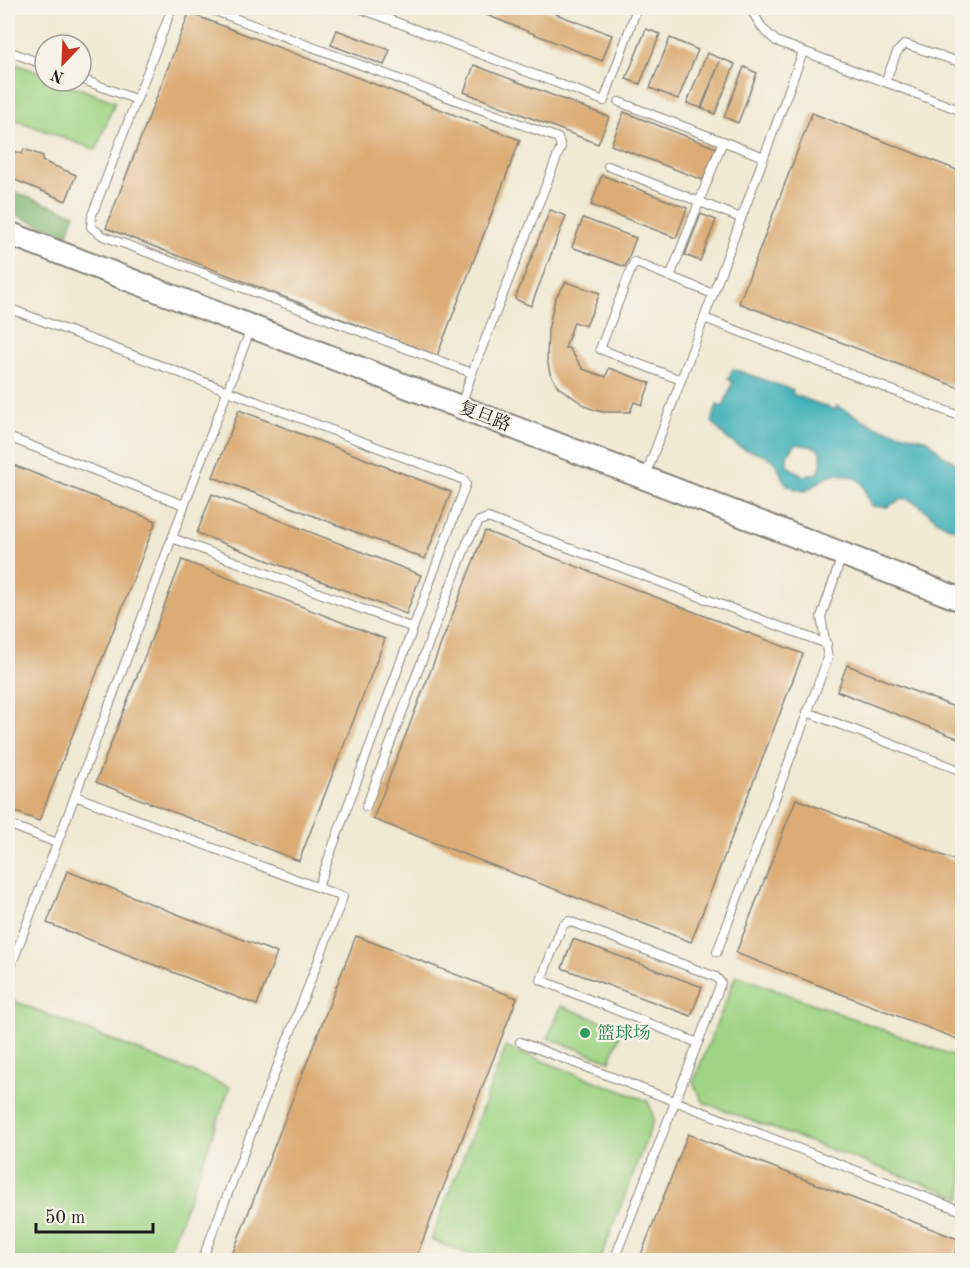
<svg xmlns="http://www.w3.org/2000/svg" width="970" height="1268" font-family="'Old Standard TT','Noto Serif SC',serif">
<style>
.green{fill:#9fd485;stroke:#5e7850;stroke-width:1.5}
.forest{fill:#7fb672;stroke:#4e6947;stroke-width:1.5}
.water{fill:#42b2bb;stroke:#2f676c;stroke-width:1.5;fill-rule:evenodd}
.building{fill:#dbac74}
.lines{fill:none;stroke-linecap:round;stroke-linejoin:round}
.lane-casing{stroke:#868378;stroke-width:10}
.secondary-casing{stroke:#868378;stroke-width:26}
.lane{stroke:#fff;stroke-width:8}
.secondary{stroke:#fff;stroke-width:22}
.leisure-dot{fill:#2e9e5b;stroke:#f7f3e8;stroke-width:2}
.labels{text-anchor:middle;stroke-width:4.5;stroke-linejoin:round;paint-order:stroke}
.street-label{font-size:18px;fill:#1c1c1c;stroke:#f7f3e8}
.leisure-label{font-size:18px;fill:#27864d;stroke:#f7f3e8;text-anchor:start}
</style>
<rect width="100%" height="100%" fill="#f7f3e8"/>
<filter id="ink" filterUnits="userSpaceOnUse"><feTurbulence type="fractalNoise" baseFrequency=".0167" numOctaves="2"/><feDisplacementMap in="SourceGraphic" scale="12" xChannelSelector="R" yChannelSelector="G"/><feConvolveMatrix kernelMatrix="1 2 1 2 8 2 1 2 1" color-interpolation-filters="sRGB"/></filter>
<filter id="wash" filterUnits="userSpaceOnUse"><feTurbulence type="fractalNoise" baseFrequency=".008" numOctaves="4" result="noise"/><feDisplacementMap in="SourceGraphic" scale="24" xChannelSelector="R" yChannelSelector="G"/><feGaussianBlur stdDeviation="1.35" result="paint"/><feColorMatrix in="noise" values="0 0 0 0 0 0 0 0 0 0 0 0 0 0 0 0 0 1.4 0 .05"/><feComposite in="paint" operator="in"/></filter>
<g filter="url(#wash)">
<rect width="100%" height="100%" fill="#f0ead4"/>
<g class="green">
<polygon points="8,61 45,75 45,81 60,81 115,102 96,150 8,117"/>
<polygon points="736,975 962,1059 962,1198 704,1103 693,1083"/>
<polygon points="9,999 230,1087 166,1260 8,1260"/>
<polygon points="561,1006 622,1029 610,1061 548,1038"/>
<polygon points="506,1047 648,1101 654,1119 600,1260 485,1260 431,1240"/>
</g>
<polygon class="forest" points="8,190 75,214 67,235 8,212"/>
<path class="water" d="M733,369L793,390L792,394L835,410L837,406L877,427L928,440L943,455L962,467V530C932,526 927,504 904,498L887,507L871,506L862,483L853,477L838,474L828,476L806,491C775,487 787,473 771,459C763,452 753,452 744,449C730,443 721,433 712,422L717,405L723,407L733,382L728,379ZM796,444L815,447L821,453V466L817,474L804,476L787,466V455Z"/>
<g id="blocks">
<g class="building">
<polygon points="8,8 13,9 8,26"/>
<polygon points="469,8 540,8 612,35 602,61"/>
<polygon points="189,13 520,140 437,356 106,228"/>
<polygon points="646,29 660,34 640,84 626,79"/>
<polygon points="337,30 390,50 384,65 331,45"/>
<polygon points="670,38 698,50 678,99 650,88"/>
<polygon points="707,53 735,64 715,114 702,108 720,61 701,108 687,103"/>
<polygon points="474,65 609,117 598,144 464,92"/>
<polygon points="744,67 757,73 738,123 724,117"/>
<polygon points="624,112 716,148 703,180 611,145"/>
<polygon points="812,113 962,172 962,389 739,303"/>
<polygon points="8,149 22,154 24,149 43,156 42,161 76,175 66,201 8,177"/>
<polygon points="602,175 687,208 676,238 591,205"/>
<polygon points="550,210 566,216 531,306 515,299"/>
<polygon points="701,214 716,220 700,261 685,255"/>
<polygon points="583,218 636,238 625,267 572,247"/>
<polygon points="566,282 600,293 586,326 574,322 565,348 569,348 583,369 606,377 609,368 650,383 642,405 634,402 630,412 602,412 589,408 558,387 550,373 547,359 548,330 555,299"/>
<polygon points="239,410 451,492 425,559 213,477"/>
<polygon points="8,463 156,521 39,821 8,809"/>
<polygon points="212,494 421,575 406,614 197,533"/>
<polygon points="485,531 803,654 691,942 373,819"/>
<polygon points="182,560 385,639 299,861 96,782"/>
<polygon points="847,665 962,710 962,740 837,691"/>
<polygon points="796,799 962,863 962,1041 736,953"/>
<polygon points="67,871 277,953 257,1005 47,923"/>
<polygon points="356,936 517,998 415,1260 230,1260"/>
<polygon points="573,939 702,987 691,1016 562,968"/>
<polygon points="688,1134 960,1240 952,1260 639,1260"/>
</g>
</g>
</g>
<g filter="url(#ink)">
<use href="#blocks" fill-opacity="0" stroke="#868378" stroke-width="1.5"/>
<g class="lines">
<g class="lane-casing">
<g id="lane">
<polyline points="172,8 92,215 91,227 103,236 472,373 561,147 558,138 207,8"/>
<polyline points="359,8 604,101 637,8"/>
<polyline points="750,8 763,29 776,41 962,111"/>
<polyline points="8,51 45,65"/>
<polyline points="81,79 135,99"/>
<polyline points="885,82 897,52 905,44 962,63"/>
<polyline points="619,102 764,157"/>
<polyline points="608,166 741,218"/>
<polyline points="670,277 723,141"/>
<polyline points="8,308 464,480 466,484 318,887"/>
<polyline points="704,318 962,417"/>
<polyline points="681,380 600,349 634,262 713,294"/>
<polyline points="461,405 472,373"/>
<polyline points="8,437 184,505"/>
<polyline points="645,477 803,52"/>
<polyline points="172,538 413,628"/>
<polyline points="807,712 962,771"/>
<polyline points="75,796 343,897 202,1260"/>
<polyline points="366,807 467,543 479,521 488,518 827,644"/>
<polyline points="8,824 57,843"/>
<polyline points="717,952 828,658 821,617 842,556"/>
<polyline points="8,974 251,328"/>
<polyline points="520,1042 962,1211"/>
<path d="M614,1260C649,1168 685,1076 721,983L716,977L569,921L562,926L541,980L698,1043"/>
</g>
</g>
<g class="secondary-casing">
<polyline id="secondary" points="8,233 962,600"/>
</g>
<use href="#lane" class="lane"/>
<use href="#secondary" class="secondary"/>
</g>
</g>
<circle class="leisure-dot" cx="585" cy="1033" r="6"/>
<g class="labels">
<g class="street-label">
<text transform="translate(485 416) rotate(21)" y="6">复旦路</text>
</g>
<g class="leisure-label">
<text x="597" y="1039">篮球场</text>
</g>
</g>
<rect width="970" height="1268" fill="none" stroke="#f7f3e8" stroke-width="30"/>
<g transform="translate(63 63) rotate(203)"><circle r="28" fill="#f7f3e8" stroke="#9f9d96" stroke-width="1.5"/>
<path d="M0-4.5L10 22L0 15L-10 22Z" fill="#c8321e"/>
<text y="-9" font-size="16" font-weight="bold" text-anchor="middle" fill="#1c1c1c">N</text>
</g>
<path d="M36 1223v9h117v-9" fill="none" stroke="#1c1c1c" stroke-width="3"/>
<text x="45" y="1223" font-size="18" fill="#1c1c1c" stroke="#f7f3e8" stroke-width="4.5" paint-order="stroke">50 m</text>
</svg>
